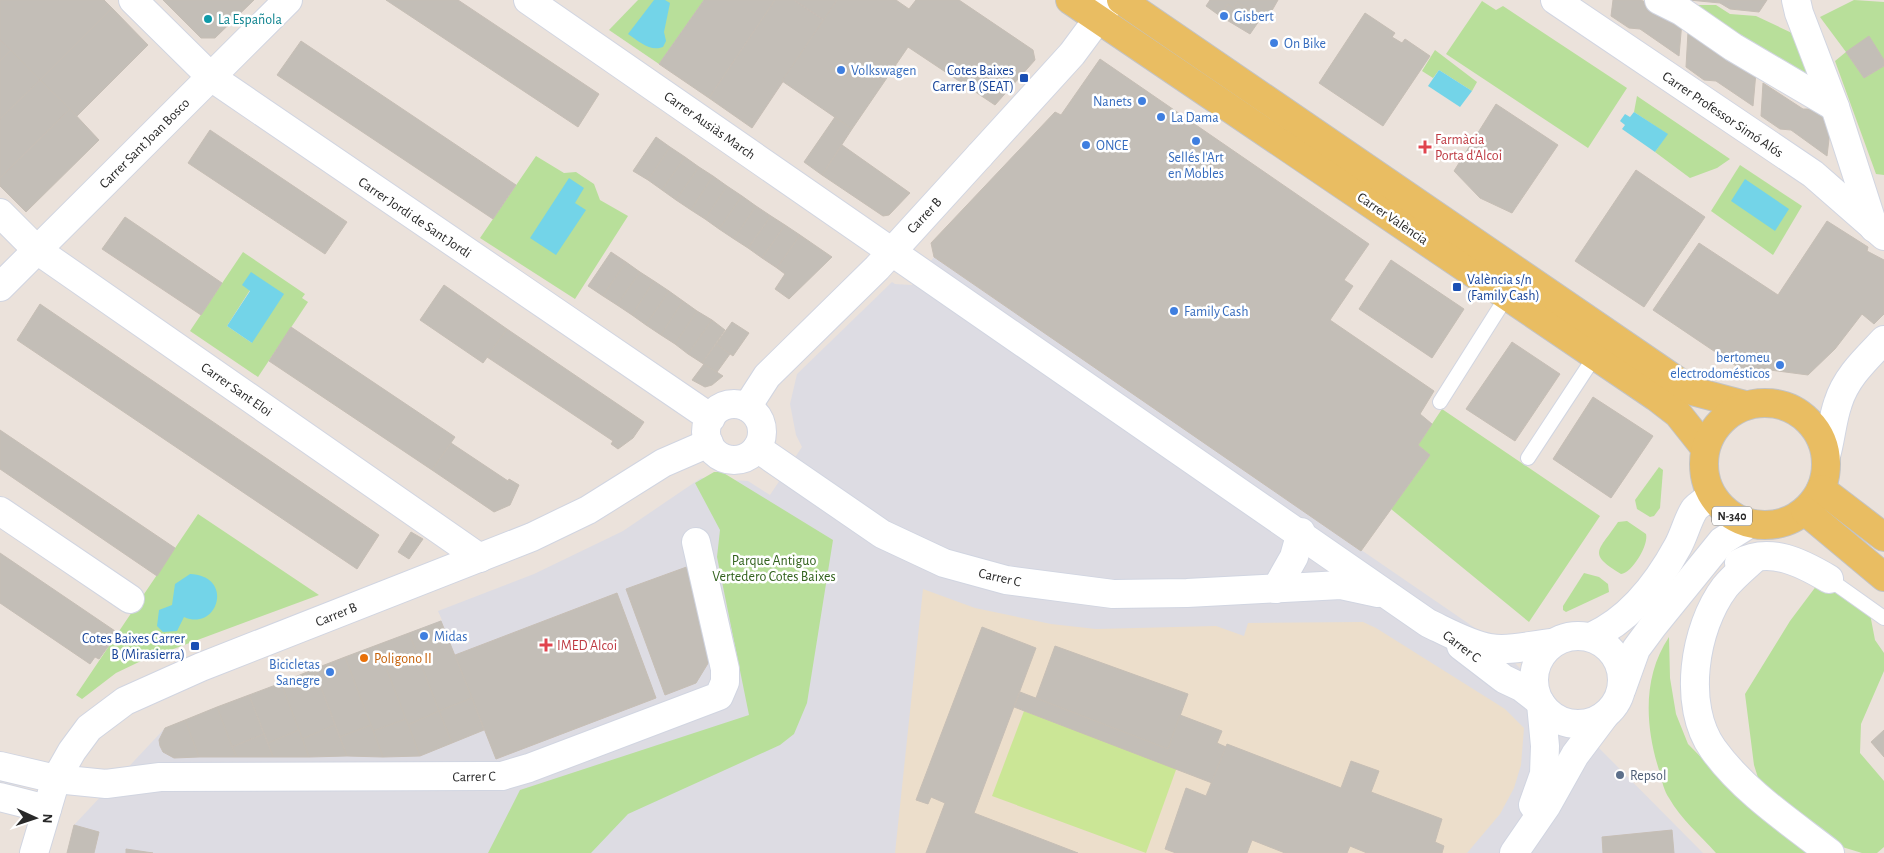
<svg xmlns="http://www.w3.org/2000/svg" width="1884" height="853" font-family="'Alegreya Sans',sans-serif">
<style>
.industrial{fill:#dddce3}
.education{fill:#ecdecb}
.green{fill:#b8df9a;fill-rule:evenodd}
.pitch{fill:#cbe696}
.water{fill:#73d4e8}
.building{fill:#c3beb7;stroke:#c6beb5}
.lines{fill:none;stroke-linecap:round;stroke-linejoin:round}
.lane-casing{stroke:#d1d5e1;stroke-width:16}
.street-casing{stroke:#d1d5e1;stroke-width:30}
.secondary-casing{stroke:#d1d5e1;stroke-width:30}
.primary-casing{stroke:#c3c3c3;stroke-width:30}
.lane{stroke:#fff;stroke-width:14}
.street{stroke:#fff;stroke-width:28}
.secondary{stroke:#fff;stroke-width:28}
.primary{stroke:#e9bd62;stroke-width:28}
.shop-dot{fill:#3f7fe0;stroke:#fff;stroke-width:2}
.culture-dot{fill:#0f9aa8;stroke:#fff;stroke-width:2}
.transit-dot{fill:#1a4fb4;stroke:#fff;stroke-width:2}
.health-dot{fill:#e0444e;stroke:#fff;stroke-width:2}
.food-dot{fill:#e8710a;stroke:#fff;stroke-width:2}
.service-dot{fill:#5c6f8a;stroke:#fff;stroke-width:2}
.labels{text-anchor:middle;stroke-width:5;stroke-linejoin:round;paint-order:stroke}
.shield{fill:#fff;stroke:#696969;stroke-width:1}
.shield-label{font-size:12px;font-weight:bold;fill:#292929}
.shop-label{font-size:14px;fill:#366cbe;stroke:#fff;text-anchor:start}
.culture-label{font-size:14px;fill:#0d838f;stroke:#fff;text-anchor:start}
.transit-label{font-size:14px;fill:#164399;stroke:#fff;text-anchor:end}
.street-label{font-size:14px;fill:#292929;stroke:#fff}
.health-label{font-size:14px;fill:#be3a42;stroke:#fff;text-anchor:start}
.park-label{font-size:14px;fill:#32621d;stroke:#fff}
.food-label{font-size:14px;fill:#c56008;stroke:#fff;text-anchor:start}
.service-label{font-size:14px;fill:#4e5e75;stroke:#fff;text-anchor:start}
</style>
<rect width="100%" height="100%" fill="#ebe2db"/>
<polygon class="industrial" points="934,257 1491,639 1703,853 67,853 74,825 165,728 442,620 438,611 534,574 623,531 701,478 748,481 770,495 802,447 796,435 790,404 797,374 892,282 895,284 912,285"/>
<polygon class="education" points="923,589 975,608 1051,624 1096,629 1216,626 1244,636 1248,623 1363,622 1376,628 1505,709 1524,728 1521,765 1514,788 1500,814 1467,853 895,853"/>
<g class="green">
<polygon points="638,0 704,0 659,64 609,30"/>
<polygon points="1854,0 1884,2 1884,60 1869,37 1846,52 1864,78 1884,66 1884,175 1876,174 1835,61 1846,52 1820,17"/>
<polygon points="1482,1 1496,10 1503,6 1627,88 1588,148 1446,54"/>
<polygon points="1684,5 1716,5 1730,14 1756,16 1794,34 1810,80"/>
<polygon points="1435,50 1477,82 1472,91 1439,70 1433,78 1422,71"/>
<polygon points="1637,96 1730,159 1717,168 1690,178 1655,152 1667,134 1634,112"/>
<polygon points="536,156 564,173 576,172 594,184 600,200 628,216 575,299 480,238"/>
<polygon points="1740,165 1802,206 1773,255 1711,211"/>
<path d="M243,252L305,294L302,298L308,302L258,377L190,331ZM250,290L252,343L227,326Z"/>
<polygon points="1442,409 1600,516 1529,622 1391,509 1430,455 1418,445"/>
<polygon points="1659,467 1663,470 1660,508 1654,516 1650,517 1637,509 1635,500"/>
<polygon points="714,472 722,472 833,540 807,703 794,734 780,745 628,814 591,853 488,853 520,790 749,715 717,557 720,530 695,483"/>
<polygon points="198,514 319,595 141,661 116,673 82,699 76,695"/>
<path d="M1627,521L1646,534C1649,545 1632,573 1621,574C1587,553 1598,552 1618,522Z"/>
<polygon points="1584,573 1599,577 1608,584 1609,592 1566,612 1563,610 1563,606"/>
<polygon points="1820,581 1870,614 1875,640 1884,653 1884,671 1861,724 1860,753 1884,781 1884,847 1877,853 1862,853 1839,846 1760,784 1754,765 1745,694 1790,621"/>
<path d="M1669,637L1670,678L1676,714L1688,744L1762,819L1809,853H1716C1700,835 1681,819 1669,798C1664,791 1662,781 1660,773C1645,728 1642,677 1669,637Z"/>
</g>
<polygon class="pitch" points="1024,711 1177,767 1146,853 992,796"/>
<g class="water">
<path d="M654,0H665L670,3L664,32L666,41L663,47C650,52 640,42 628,34Z"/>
<polygon points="1439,70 1472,91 1460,107 1428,86"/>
<polygon points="1634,112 1668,134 1655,152 1622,129 1625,125 1620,121 1625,114 1630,117"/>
<polygon points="569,178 584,188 575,203 586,210 556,255 530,238"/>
<polygon points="1745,179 1789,209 1775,231 1731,201"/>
<polygon points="251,272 284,294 252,343 227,326 250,291 242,285"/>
<path d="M190,574C235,576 218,632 184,617L177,631L163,632L157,626L159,610L172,605L175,584Z"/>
</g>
<g class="building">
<polygon points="0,0 104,0 112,8 40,80 0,40"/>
<polygon points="163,0 254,0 215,38 201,38"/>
<polygon points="386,0 458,0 599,94 578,127"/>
<polygon points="704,0 775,0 709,98 659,64"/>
<polygon points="775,0 794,0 824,20 752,128 709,98"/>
<polygon points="794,0 837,0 824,20"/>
<polygon points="837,0 896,0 909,9 916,0 959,0 1033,50 1035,60 995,105 908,47 852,129 782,81"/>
<polygon points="1210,0 1278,0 1266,21 1237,2 1233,8 1228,4 1220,16 1206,6"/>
<polygon points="1613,0 1641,0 1682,21 1679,56 1640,29 1629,28 1611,16"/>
<polygon points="1689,0 1767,0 1759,12 1730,9 1720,3"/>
<polygon points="1237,2 1261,18 1250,34 1220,16 1228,4 1233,8"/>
<polygon points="112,8 148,45 77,116 40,80"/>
<polygon points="1365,13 1395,33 1392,37 1402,43 1405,39 1430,56 1383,126 1319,83"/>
<polygon points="1688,32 1756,72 1753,106 1716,81 1704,80 1686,67"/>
<polygon points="1869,36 1884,60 1884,66 1864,78 1846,52"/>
<polygon points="0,40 11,50 0,61"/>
<polygon points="301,41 516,185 493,219 277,75"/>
<polygon points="11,50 40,80 0,119 0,61"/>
<polygon points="1100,59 1369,244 1344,280 1353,286 1330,320 1434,391 1420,414 1432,424 1418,445 1430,455 1361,551 934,257 931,243 1055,112 1061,115"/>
<polygon points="40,80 70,109 0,178 0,119"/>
<polygon points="1763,83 1803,109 1813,109 1831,122 1827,156 1791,130 1780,129 1761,116"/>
<polygon points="1496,104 1558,145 1512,213 1480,198 1454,171"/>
<polygon points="70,109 99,140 26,212 0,186 0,178"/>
<polygon points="835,117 852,129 822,175 804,162"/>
<polygon points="210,130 347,222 325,254 188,163"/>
<polygon points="656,137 670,147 648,180 633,171"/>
<polygon points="842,145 910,193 889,215 883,216 822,175"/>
<polygon points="670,147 685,157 662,190 648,180"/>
<polygon points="685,157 699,167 676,200 662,190"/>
<polygon points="699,167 713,176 691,210 676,200"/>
<polygon points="1636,170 1705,217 1644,307 1575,261"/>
<polygon points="713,176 727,186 705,219 691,210"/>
<polygon points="727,186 742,196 719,229 705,219"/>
<polygon points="742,196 756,206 734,239 719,229"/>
<polygon points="756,206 771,216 748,248 734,239"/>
<polygon points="771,216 785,225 762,258 748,248"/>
<polygon points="125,217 222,283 201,315 102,249"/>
<polygon points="1827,221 1868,247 1867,251 1884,260 1884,314 1874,324 1862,314 1835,349 1808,375 1770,370 1745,372 1653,310 1699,243 1778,295"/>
<polygon points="785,225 800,235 777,268 762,258"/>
<polygon points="800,235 832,257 789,299 775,289 785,274 777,268"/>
<polygon points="611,252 626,262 603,296 588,286"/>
<polygon points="1391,260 1464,309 1432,358 1359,309"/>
<polygon points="626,262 640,272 617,305 603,296"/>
<polygon points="640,272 654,281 632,315 617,305"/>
<polygon points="654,281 669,291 646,325 632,315"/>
<polygon points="444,285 507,329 483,363 420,320"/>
<polygon points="669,291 683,301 661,335 646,325"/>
<polygon points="683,301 697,311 675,344 661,335"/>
<polygon points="40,304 379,535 357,569 17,340"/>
<polygon points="697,311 712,320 688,354 675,344"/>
<polygon points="712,320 725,330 702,363 688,354"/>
<polygon points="732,322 749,333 733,356 716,344"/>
<polygon points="291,327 455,437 432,470 269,361"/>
<polygon points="507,329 644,422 633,438 618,449 611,444 613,441 487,357"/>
<polygon points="1512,342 1560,374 1515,441 1466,409"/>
<polygon points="716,344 730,354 717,372 702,363"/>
<polygon points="704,364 723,376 712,385 705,387 692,380"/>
<polygon points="1593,397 1653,436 1611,498 1553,459"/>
<polygon points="0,430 175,548 157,576 0,469"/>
<polygon points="451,443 508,481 509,479 519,485 510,505 494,512 432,470"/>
<polygon points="411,532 423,539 409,559 398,552"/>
<polygon points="0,553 118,633 99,659 95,657 90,664 0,603"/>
<polygon points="692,565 710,660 696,683 665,695 626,589"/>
<polygon points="617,593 656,698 496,759 455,655"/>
<polygon points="441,621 472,698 439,711 409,633"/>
<polygon points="982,627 1036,648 974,813 1078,853 926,853 945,803 931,797 928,804 916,800"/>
<polygon points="409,633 439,711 408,725 377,645"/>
<polygon points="377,645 406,719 373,731 345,657"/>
<polygon points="1055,646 1188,694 1168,749 1036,698"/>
<polygon points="345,657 371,725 340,737 314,669"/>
<polygon points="314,669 335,725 302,739 281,683"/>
<polygon points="281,683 299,730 268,743 249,695"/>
<polygon points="1020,692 1168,749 1180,715 1222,731 1217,743 1226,747 1212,783 1014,707"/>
<polygon points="249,695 264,734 232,747 217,707"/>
<polygon points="472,698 484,730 452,743 439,711"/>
<polygon points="217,707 232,747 237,757 199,757 185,720"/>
<polygon points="439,711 452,743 420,756 408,725"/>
<polygon points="406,719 420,756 383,757 373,731"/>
<polygon points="185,720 199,757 174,758 163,752 160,746 159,740 165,728"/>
<polygon points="335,725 347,756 309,757 302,739"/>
<polygon points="371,725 383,757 347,756 340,737"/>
<polygon points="299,730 309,757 273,757 268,743"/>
<polygon points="1884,730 1884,757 1871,742"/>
<polygon points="264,734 273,757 237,757 232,747"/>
<polygon points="1227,744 1341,788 1351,761 1379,771 1371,792 1442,819 1435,842 1444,846 1442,853 1367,853 1350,846 1347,853 1285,853 1252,840 1247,853 1176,853 1165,849 1186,788 1206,796"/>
<polygon points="74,825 99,832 94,853 67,853"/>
<polygon points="1672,830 1674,853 1603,853 1602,837"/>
<polygon points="126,849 153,853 126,853"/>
</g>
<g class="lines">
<g class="lane-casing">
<g id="lane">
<polyline points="1440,402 1507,296"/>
<polyline points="1528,458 1595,356"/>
<polyline points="1829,579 1884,618"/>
</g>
</g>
<g class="street-casing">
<g id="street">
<polyline points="133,0 211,77 711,418"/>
<path d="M528,0L1428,623C1447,632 1470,645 1490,648C1511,652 1533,644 1553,643"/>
<polyline points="1555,0 1813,174 1884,236"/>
<polyline points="1659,0 1681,11 1733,47 1835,107"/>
<polyline points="1796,0 1799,13 1835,107 1874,228"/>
<polyline points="980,155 1072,54 1112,0"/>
<polyline points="0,213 37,250 480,558"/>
<polyline points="757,448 882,534 944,563 1006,580 1113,594 1187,593 1341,585 1378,593"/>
<polyline points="0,511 130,599"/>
<path d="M1755,558C1745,567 1733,577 1725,587C1694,628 1682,706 1713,749C1743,791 1790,822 1830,853"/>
<path d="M1739,563C1770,546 1802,563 1829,579"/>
<polyline points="1276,589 1294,557 1301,532"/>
<polyline points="1461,646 1504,679 1521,687 1539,701"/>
<polyline points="56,779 106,784 160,777 487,776 502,776 529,768 719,696 725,682 725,669 696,542"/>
</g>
</g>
<g class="secondary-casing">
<g id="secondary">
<polyline points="0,287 288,0"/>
<circle cx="734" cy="432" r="28"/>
<polyline points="747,407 767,376 877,268 980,155"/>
<path d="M1826,456C1831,438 1832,420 1838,403C1846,377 1866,359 1884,340"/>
<circle cx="1578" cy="680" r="44"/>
<path d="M1591,637C1631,619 1658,583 1678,546C1684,535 1688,519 1694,510C1697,505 1707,500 1712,496"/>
<polyline points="1622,688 1636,649 1653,626 1722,541 1749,524"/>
<polyline points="0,766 56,779"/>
<polyline points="0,797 47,809"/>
<polyline points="1533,805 1544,774 1545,746 1541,704"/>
<polyline points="34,853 56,779 72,751 89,728 125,701 201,667 532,537 588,510 663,463 709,443"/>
<polyline points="1514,853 1547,805 1575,755 1605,715"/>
</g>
</g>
<g class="primary-casing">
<g id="primary">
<polyline points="1070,0 1656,397 1678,414 1705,448"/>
<polyline points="1121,0 1692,391 1745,405"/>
<circle cx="1765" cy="464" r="61"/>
<polyline points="1821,489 1884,537"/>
<polyline points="1805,511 1884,577"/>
</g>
</g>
<use href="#lane" class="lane"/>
<use href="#street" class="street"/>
<use href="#secondary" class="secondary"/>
<use href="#primary" class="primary"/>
</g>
<g class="shop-dot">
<circle cx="1224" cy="16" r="5"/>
<circle cx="1274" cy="43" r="5"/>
<circle cx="841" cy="70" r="5"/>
<circle cx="1142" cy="101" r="5"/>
<circle cx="1161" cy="117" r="5"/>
<circle cx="1196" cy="141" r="5"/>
<circle cx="1086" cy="145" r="5"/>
<circle cx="1174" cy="311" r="5"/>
<circle cx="1780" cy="365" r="5"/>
<circle cx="424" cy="636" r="5"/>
<circle cx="330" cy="672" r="5"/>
</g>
<circle class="culture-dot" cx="208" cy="19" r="5"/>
<g class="transit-dot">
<rect x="1019" y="73" width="10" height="10" rx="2.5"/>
<rect x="1452" y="282" width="10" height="10" rx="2.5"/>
<rect x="190" y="641" width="10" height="10" rx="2.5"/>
</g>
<g class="health-dot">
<path d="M1422.5 139.5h5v5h5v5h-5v5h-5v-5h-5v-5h5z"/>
<path d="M543.5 637.5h5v5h5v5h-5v5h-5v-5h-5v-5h5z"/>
</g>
<circle class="food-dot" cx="364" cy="658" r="5"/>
<circle class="service-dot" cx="1620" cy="775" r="5"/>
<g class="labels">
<rect class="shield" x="1712" y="506.5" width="40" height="19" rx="4"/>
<g class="shield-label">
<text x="1732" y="520">N-340</text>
</g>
<g class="shop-label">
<text x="1234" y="21">Gisbert</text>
<text x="1284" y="48">On Bike</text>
<text x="851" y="75">Volkswagen</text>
<text x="1132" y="106" text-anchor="end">Nanets</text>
<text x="1171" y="122">La Dama</text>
<text x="1096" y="150">ONCE</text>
<text x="1196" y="162" text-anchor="middle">Sellés l'Art<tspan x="1196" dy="16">en Mobles</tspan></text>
<text x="1184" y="316">Family Cash</text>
<text x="1770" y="362" text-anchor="end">bertomeu<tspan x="1770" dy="16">electrodomésticos</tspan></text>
<text x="434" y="641">Midas</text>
<text x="320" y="669" text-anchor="end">Bicicletas<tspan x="320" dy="16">Sanegre</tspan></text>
</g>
<g class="culture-label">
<text x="218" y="24">La Española</text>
</g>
<g class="transit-label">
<text x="1014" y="75">Cotes Baixes<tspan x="1014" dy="16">Carrer B (SEAT)</tspan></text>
<text x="1467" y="284" text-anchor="start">València s/n<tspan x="1467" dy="16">(Family Cash)</tspan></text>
<text x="185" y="643">Cotes Baixes Carrer<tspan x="185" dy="16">B (Mirasierra)</tspan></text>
</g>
<g class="street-label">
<text transform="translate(1723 114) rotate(34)" y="5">Carrer Professor Simó Alós</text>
<text transform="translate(710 125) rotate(35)" y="5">Carrer Ausiàs March</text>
<text transform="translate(144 143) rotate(-45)" y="5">Carrer Sant Joan Bosco</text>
<text transform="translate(924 215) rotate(-47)" y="5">Carrer B</text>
<text transform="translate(415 217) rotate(34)" y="5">Carrer Jordi de Sant Jordi</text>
<text transform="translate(1393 218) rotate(34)" y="5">Carrer València</text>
<text transform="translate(237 389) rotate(35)" y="5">Carrer Sant Eloi</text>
<text transform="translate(1000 577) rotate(13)" y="5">Carrer C</text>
<text transform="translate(336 614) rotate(-22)" y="5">Carrer B</text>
<text transform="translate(1462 646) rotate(37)" y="5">Carrer C</text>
<text transform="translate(474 776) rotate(-1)" y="5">Carrer C</text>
</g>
<g class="health-label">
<text x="1435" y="144">Farmàcia<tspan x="1435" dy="16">Porta d'Alcoi</tspan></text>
<text x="557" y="650">IMED Alcoi</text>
</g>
<g class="park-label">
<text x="774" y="565">Parque Antiguo<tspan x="774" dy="16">Vertedero Cotes Baixes</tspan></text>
</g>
<g class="food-label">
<text x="374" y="663">Poligono II</text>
</g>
<g class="service-label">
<text x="1630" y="780">Repsol</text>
</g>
</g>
<g transform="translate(35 818) rotate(93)" stroke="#ffffff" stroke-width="4" paint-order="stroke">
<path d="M0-4L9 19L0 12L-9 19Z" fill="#292929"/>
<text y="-8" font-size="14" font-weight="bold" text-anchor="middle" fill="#292929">N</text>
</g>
</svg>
